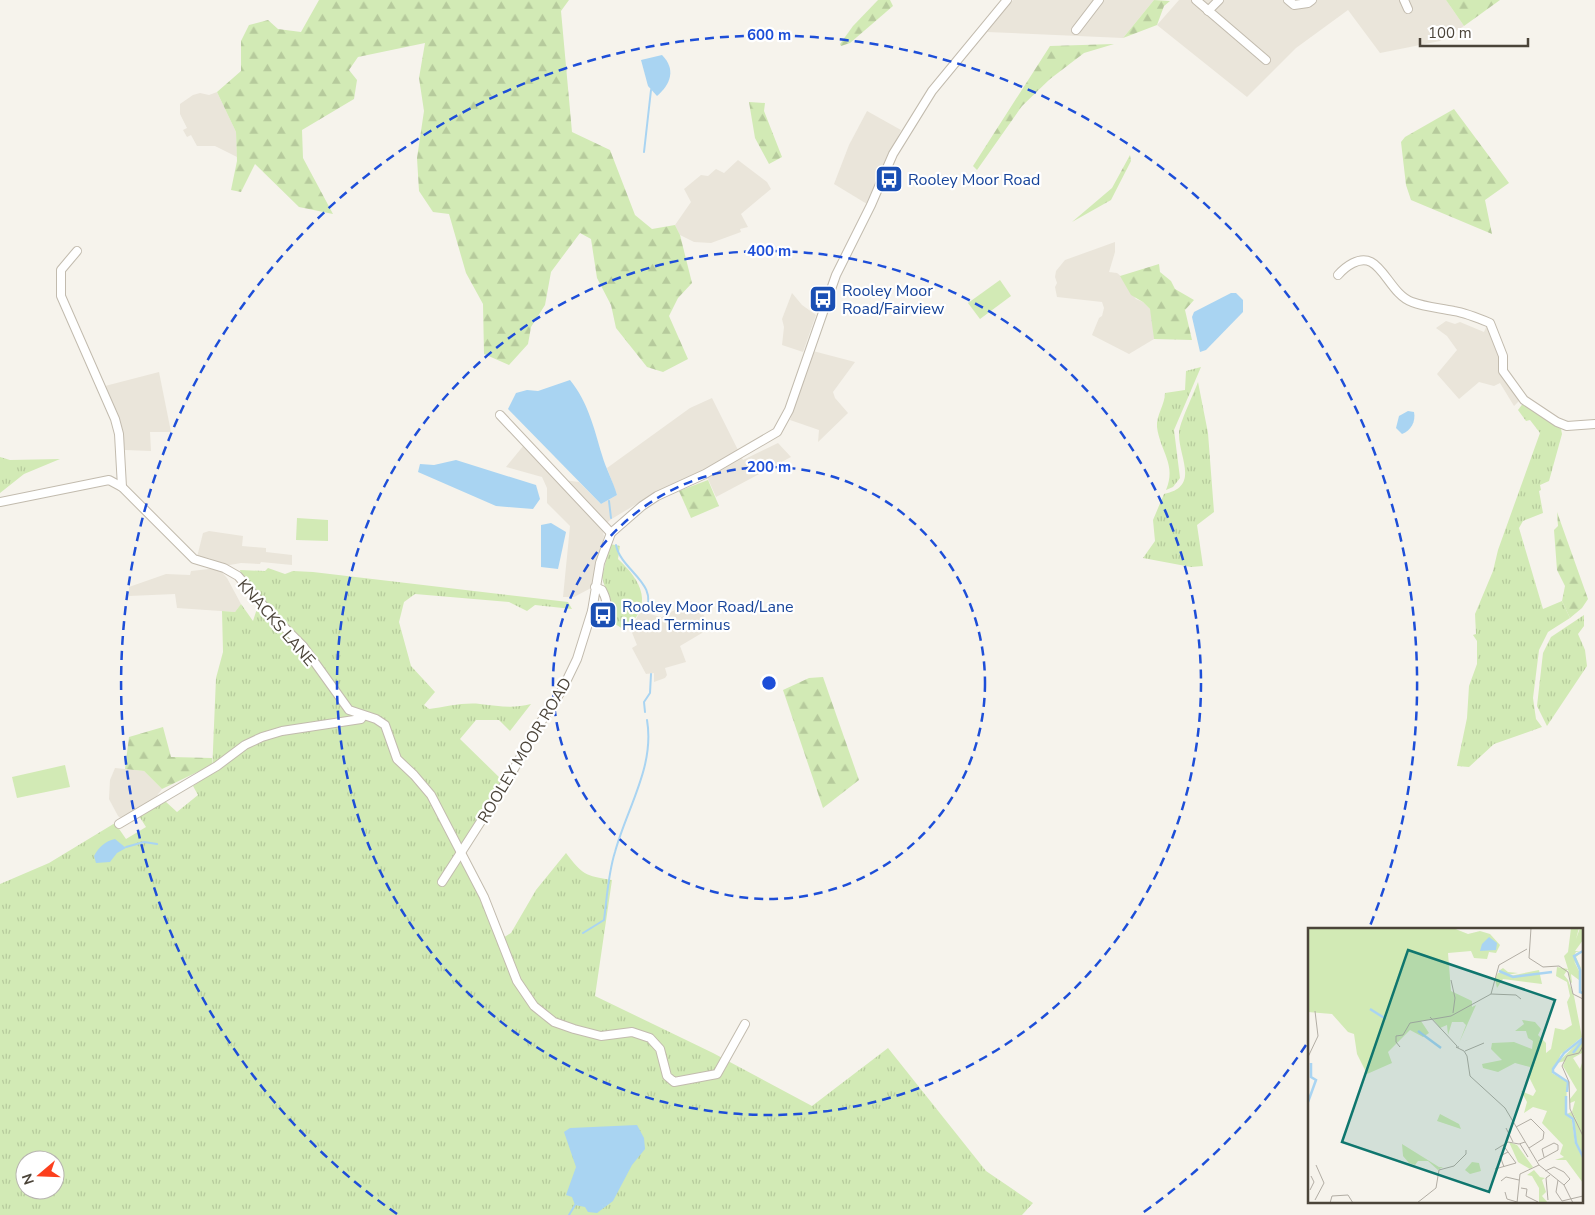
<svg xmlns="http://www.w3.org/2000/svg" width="1595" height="1215" font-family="'Nunito Sans',sans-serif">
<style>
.residential{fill:#eae5da}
.grass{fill:url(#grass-tufts);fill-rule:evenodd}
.forest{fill:url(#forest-firs)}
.green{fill:#d2eab5}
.water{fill:#a9d4f2}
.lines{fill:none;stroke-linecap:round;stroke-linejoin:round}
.stream{stroke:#a9d4f2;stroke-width:2}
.minor-casing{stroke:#c2bbae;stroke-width:10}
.minor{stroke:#fff;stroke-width:8}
.ring{fill:none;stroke:#1d4ed8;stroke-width:2.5;stroke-dasharray:9 6}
.labels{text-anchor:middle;stroke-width:4.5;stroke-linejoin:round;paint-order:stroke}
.transit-label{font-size:16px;fill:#164399;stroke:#fff;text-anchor:start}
.street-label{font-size:16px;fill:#4b4439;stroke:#fff}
.inset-river{fill:none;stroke:#a9d4f2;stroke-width:2.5}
.inset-road{fill:none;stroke:#b2ada4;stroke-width:1}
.view{fill:#0f766e;fill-opacity:0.15;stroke:#0f766e;stroke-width:2.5}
.inset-edge{fill:none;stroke:#4b4439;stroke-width:2.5}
.centre{fill:#1d4ed8;stroke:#fff;stroke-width:2.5}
.ring-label{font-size:15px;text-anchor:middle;font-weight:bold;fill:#1d4ed8;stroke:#fff;stroke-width:4.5;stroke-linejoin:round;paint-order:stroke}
</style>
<defs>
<pattern id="grass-tufts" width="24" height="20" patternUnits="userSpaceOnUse" patternTransform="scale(1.25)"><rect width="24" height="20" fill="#d2eab5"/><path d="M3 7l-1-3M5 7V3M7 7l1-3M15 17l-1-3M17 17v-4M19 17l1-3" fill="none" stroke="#b6ca9c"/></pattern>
<pattern id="forest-firs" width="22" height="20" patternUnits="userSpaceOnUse" patternTransform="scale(1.25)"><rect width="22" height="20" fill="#d2eab5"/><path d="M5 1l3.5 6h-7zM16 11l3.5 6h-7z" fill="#b6ca9c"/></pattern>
</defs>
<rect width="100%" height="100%" fill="#f6f3ec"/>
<g class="residential">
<polygon points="1013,0 1154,0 1123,38 987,32"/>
<polygon points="1179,0 1446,0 1464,26 1440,41 1380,53 1348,10 1296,48 1247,97 1157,25"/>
<polygon points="217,92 236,132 237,157 215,146 197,146 191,135 187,137 183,130 187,128 180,114 180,104 193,95 200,93 209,95"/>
<polygon points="867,111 901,130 867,204 834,184 849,145"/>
<polygon points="738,160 767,182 771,189 741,214 748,227 740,229 741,232 711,243 694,242 680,235 675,225 691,202 684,189 701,175 708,176 716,169 724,173"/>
<polygon points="1115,242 1115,252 1109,272 1117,273 1124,279 1127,287 1136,299 1143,302 1150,309 1153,317 1154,339 1129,354 1092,335 1099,318 1102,316 1104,308 1102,302 1057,297 1055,287 1057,283 1055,277 1056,271 1065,260"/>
<polygon points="792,293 802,305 816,315 803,352 782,345 784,327 782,319"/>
<polygon points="1446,321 1455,324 1460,322 1484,332 1487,325 1502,361 1521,399 1514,406 1500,383 1494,386 1479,382 1459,399 1437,374 1457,350 1447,336 1436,328"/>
<polygon points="813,351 855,362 833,392 835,398 848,413 818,442 819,430 790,420"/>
<polygon points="159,372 171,432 150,432 151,451 125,450 121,424 105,386"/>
<polygon points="712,398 743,460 778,443 791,457 716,497 704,470 658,491 610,520 602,528 604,536 591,588 574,597 563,597 570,526 547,503 547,488 542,477 506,467 524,445 556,479 579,482 601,504 617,495 607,468 690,408"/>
<polygon points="209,531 243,536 242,546 266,548 266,552 292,555 292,565 261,562 260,564 241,563 224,566 209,558 197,557 203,533"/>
<polygon points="218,568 227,578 241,604 235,612 177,608 175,594 129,596 129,587 166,574 190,575 191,571"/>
<polygon points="691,601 701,615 703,614 709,626 707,630 680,646 686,662 665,668 667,675 665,678 654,682 654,673 646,674 632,648 637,645 629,625 635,621 640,612 662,617"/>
<polygon points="115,768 144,771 162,789 156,797 122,819 118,816 109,799 110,780"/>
</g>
<g class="grass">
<path d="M1201,367L1174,430L1180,478L1173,487L1166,490C1177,465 1160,451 1157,427C1156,416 1165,404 1165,393L1185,390L1186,371Z"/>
<path d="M1198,382L1208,433L1214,512L1197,525L1203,566L1191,567L1143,558L1155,541L1153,520L1164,494C1201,487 1178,456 1179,433C1179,424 1194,393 1198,382Z"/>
<path d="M1524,402C1537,409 1547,421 1561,429L1562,434L1549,481L1540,485L1541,490L1539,491L1543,513L1523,521L1519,528L1543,609L1562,601L1570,618L1548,632L1539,650L1533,698L1536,719L1542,727L1494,744L1469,767L1457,766L1467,718L1469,686L1477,664V641L1473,635L1476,634L1475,614L1493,571L1498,550L1540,433L1530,420L1526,421L1518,410Z"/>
<polygon points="0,457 10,460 60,459 24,474 0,493"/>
<path d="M610,544L620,546L618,559C641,580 656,607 623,629L612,622L606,615L610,605L602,577Z"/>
<path d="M268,568L285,574L293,571L313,572L568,602L572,609L535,605L527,611L509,602L415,594L404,602L399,622L411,666L435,692L424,705L429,709C445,707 464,702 480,704C499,706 512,709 531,704L510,731L499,720H476L460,739L502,780L455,854L471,878L498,941L511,933L536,890L566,853C582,874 585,876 612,880L595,996L713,1053L812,1106L888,1048L986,1171L1033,1203L1022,1215H0V884L49,863L115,823L126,839L146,827L139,816L165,801L177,812L198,795L193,786L212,773L216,678L223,652L222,611L235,612L241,604L253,621L261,596L241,574L240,570L265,571ZM25,1160H55V1190H25Z"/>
<polygon points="1584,615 1584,626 1578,634 1585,650 1587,666 1547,726 1537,706 1543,653 1551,637"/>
</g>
<g class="forest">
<polygon points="319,0 569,0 561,11 572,132 610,150 635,215 652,229 675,225 680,235 692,283 678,298 669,316 688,359 663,372 647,367 616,328 611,305 597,278 591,239 580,233 551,272 545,305 531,327 528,344 509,365 484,354 483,304 466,273 449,214 433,212 419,191 417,158 424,111 419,78 425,43 358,57 349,70 357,80 354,99 302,130 303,158 333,214 299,207 255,164 241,192 231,190 237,161 236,132 217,92 241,71 241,41 249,25 268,20 278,29 301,32"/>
<polygon points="878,0 890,0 893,6 850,43 841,46 840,44 853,26"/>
<polygon points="1154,0 1170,1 1164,6 1157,25 1123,38"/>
<polygon points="1446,0 1500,0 1464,26"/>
<polygon points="1114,44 1084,53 1050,79 1022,106 977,170 973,166 1050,46"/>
<polygon points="749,102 765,103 764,111 782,157 769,164 755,138"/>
<polygon points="1454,109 1509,183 1485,200 1492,234 1411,200 1406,185 1401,142 1405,137"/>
<polygon points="1130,155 1131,161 1111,200 1072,222 1112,188"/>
<polygon points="1159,264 1160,272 1171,281 1175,289 1194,300 1185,310 1192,340 1154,339 1150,309 1143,302 1131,295 1120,276"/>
<polygon points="708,480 719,506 691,518 679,491"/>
<polygon points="1557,512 1588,599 1582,608 1570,618 1562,601 1565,586 1557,570 1554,530 1558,526"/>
<polygon points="823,677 859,780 823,808 783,690 809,678"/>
<polygon points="163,727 171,757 212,758 212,765 162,789 144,771 125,769 129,737"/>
</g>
<g class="green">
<polygon points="1000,280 1011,296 980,319 968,303"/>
<polygon points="297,518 328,520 328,541 296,540"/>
<polygon points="65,765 70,787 17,798 12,777"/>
</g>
<g class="water">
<path d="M662,55C676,69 671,84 657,96L648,86L641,60Z"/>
<polygon points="1231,293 1236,293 1243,300 1243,312 1206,350 1200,352 1192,317 1194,312"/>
<path d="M570,380C588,402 594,428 602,455C606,469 613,481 617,495L601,504L508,409L516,393L527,390L538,391Z"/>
<path d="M1408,411L1414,412C1416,421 1411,431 1402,434L1396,428L1399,416Z"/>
<polygon points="456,460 536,485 540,499 533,509 496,506 418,472 420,464 434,465"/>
<polygon points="551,523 566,532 558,569 541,567 541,525"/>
<path d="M115,839L126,848L117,853L110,862L96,863L94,856C99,847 105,841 115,839Z"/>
<polygon points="637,1125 644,1138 645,1149 632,1165 613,1201 597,1213 588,1212 585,1207 575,1205 572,1197 566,1195 576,1167 564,1132 570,1128"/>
</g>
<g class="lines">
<g class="stream">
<polyline points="644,152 651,90"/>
<polyline points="609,501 611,518"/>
<path d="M616,545C621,571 660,583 645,613"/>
<polyline points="645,712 644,702 650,693 651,674"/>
<polyline points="126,847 144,842 157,844"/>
<path d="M583,933L604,920C607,898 608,874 615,852C627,808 655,766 647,720"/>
<polyline points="569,1215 575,1205"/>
</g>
<g class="minor-casing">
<g id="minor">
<polyline points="1196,0 1266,60"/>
<polyline points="1288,0 1294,5 1308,3 1312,0"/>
<polyline points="1404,0 1408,9"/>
<polyline points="1208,11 1219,0"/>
<polyline points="1076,30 1099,0"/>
<polyline points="77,251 61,270 61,296 115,419 119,434 122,487"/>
<path d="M1338,275C1345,267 1359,256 1371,262C1385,269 1394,296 1412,302C1425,307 1440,308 1454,311C1466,313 1478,318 1490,323L1503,356V371L1524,400L1557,422L1567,426L1595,424"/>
<polyline points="500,415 611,533"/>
<polyline points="0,502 109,480 122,487 194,559 224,568 238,576 269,612 303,646 349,710 376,719 385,725 397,759 414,775 431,795 484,897 517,981 534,1006 554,1022 574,1029 601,1036 632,1032 650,1038 660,1049 667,1076 674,1082 717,1074 745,1024"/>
<path d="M595,587L602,590C606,598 609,605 602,612L592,611L600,563L611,533L642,506L657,496L705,474L777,432L789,410L836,275L871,205L893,154L932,91L1007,0"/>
<polyline points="119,824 217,766 245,745 262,737 282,731 361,719 363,716"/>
<polyline points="442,882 510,776 535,731 562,690 577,659 592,611"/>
</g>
</g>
<use href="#minor" class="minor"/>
</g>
<g class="ring">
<circle cx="769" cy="683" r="216"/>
<circle cx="769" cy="683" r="432"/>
<path d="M1306 1045A648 648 0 0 1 1141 1214M397 1214A648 648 0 1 1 1370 926"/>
</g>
<defs>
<g id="bus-square" transform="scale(1.4375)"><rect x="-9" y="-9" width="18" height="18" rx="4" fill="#1a4fb4" stroke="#fff"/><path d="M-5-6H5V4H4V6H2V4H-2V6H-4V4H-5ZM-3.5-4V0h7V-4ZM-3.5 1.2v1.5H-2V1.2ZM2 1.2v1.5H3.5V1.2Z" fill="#fff"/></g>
</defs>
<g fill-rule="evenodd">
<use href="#bus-square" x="889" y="179"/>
<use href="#bus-square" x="823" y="299"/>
<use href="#bus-square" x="603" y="615"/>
</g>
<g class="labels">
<g class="transit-label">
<text x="908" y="185">Rooley Moor Road</text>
<text x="842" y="296">Rooley Moor<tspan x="842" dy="18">Road/Fairview</tspan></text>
<text x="622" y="612">Rooley Moor Road/Lane<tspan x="622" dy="18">Head Terminus</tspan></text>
</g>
<g class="street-label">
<text transform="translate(277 622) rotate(49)" y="6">KNACKS LANE</text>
<text transform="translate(524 750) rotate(-59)" y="6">ROOLEY MOOR ROAD</text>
</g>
</g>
<g transform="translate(1308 928)">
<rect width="275" height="275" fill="#f6f3ec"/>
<path d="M0,0H145L160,6L172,3L182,6L192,17L188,25L181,24L179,31L166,30L163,23L140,25L143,63L164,73V79L168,77L151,115L158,97L155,94H144L140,107L139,97L132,100L125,91L113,93L121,105L115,109L102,102L80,124L84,135L59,146L49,126L46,106L40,104L24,86L0,84ZM195,40L200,44L210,45L199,47L202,48L231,42L234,56L195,51L189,60L187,51L190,45H195L192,42ZM132,186L151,196L153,201L129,193ZM94,216L131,239H135L130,242L120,233H110L107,237L101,235L95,228Z" fill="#d2eab5"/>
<path d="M263,0H271L268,11L272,0H275V12L267,23H273L268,24L266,28L274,24L268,29L273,40L272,45V41L266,33L271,43V52L263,46L264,55L262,54L260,41L256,47L260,52L266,68L274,109L253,126L244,145L259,154L258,187L264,192L267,215L275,230V255L258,232H247L256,229L252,226L255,217L234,195L239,183L225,179L216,185L219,174L213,163L225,168L228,163L222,151V139L207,135L190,144L175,140L174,136L194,132L183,121L184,115L206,114L224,121L225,113L220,110L218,103H207L216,96L214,92L227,94L233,101L230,107L238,115V125L243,121L247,100L256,102L264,97L259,74L262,68L259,54L248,48L249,39L260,41L256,28L260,24ZM275,110L274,125L265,130L272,141L275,132V229L268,215L265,191L259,186L263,184L270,195L264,184L267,173L262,175V171L269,162L255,138L257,133L249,135ZM201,214L209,217L225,239L222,241L210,234ZM164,234L171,235L173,243L162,246L157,242ZM226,242L232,249L237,250L234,252L238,264L234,268L240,275H231V260L224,248L219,247Z" fill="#d2eab5"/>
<path d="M181,9L189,15L188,22L172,23L174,16Z" fill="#a9d4f2"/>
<path class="inset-river" d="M275,23L266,28L272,42V64L275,65M191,43L205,49L244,44M62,81L78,91M110,103L133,120M265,125L275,112M259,164L260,154L245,144V141L256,125L275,110M258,168V186L265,191L268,215L275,229M0,174L8,152L3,149V135"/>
<path class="inset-road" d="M223,0L221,30L235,39L251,38L260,44M260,44L265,66L275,71M143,52L147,70L145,85M183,66L208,67L213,71M122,89L149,118M275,118L271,125L259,128L254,138L261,154L262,181L275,208M92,119L88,114V108L95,107L102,95L143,88L183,66L191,37L219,21M151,119H148L156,123L159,128L162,148L197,180L231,237L256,257L265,275M157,123L176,115M0,129L10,108L7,83M208,199L223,191L236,204L235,211L221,220M198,200L205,214M212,216L220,229M187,222L200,214L211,216L217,214M230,233L250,222V217L246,215L234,221L236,229M196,239L192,228L200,224M187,241L208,235L195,217M237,243L246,239L256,244L262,251L256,257M250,252L248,264L254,273L275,268M193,253L198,249L211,252M213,260L219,261L218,268L230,274M2,262L6,254L3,248M197,264L199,271L209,274M7,272L16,255L8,237M240,272L238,250L242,247M22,275L24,268L40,267L45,275M109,275L128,260L131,242L146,238L158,226V222M209,275L212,246L231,237"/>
<path class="view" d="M100,22L247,72L181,264L34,214Z"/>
<rect width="275" height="275" class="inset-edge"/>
</g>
<circle cx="769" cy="683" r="8" class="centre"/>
<g class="ring-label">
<text x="769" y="40">600 m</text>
<text x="769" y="256">400 m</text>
<text x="769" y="472">200 m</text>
</g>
<g transform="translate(40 1175) rotate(251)"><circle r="24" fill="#ffffff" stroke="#b7b4b0"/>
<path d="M0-4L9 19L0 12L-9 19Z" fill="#fc3f1d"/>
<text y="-8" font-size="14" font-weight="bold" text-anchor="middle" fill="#4b4439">N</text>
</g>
<path d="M1420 38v8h108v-8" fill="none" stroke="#4b4439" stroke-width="2.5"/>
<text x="1428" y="38" font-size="15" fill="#4b4439" stroke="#ffffff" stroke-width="4" paint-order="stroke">100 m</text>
</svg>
